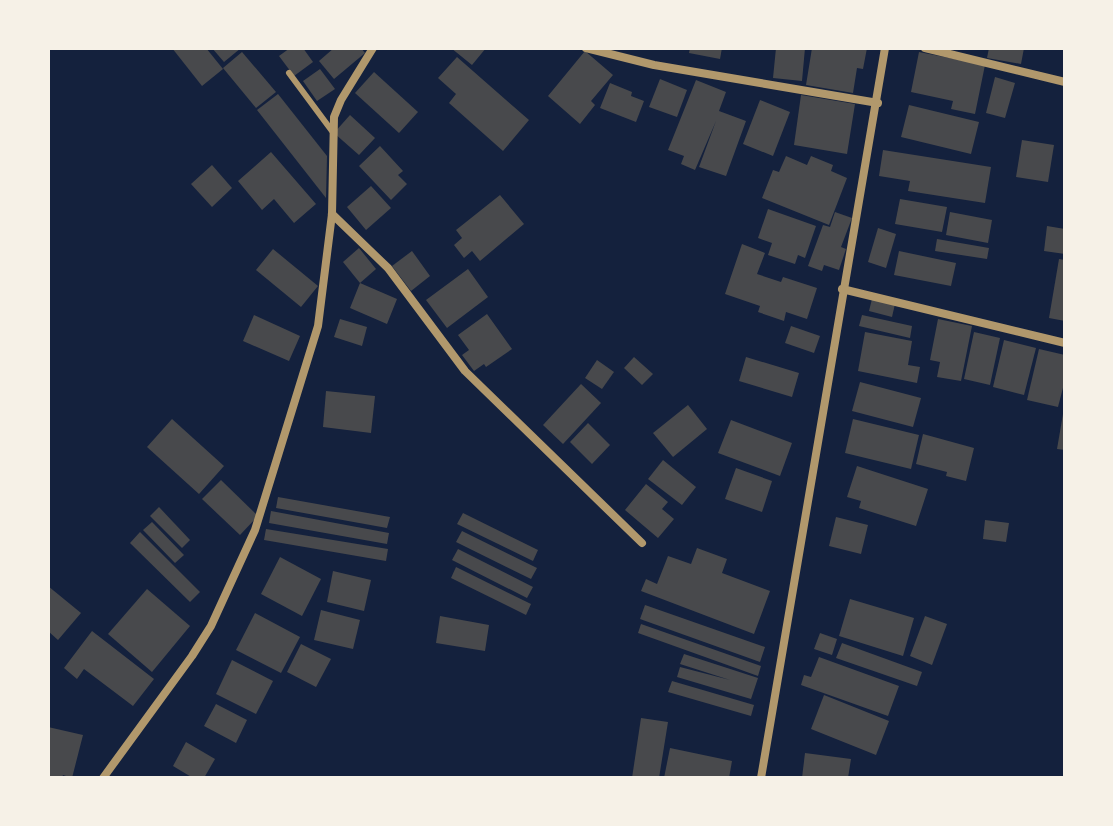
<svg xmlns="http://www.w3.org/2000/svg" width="1113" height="826" font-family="Signika,sans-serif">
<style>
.building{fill:#48494c}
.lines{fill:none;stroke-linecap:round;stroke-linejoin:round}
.service{stroke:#b1986c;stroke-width:6}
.minor{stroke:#b1986c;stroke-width:8}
</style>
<rect width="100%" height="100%" fill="#14213d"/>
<g class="building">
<polygon points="172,48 206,48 223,69 202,86"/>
<polygon points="212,48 241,48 224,62"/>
<polygon points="290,48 303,48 313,62 294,76 279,56"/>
<polygon points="334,48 361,48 365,53 334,79 319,61"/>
<polygon points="451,48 486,48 472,65"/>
<polygon points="690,48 722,48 720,59 689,53"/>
<polygon points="776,48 805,48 802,81 773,78"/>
<polygon points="812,48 867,48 863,69 857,68 853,93 806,85"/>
<polygon points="989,48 1024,48 1021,64 987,58"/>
<polygon points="585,51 613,75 591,101 595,105 580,124 548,96"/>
<polygon points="242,52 276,92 256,108 223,68"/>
<polygon points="919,52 985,65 975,114 951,109 953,101 911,92"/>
<polygon points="457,57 529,120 503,151 449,103 456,94 438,78"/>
<polygon points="320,69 335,89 317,101 303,81"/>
<polygon points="374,72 418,112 399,133 355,93"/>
<polygon points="995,77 1015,83 1005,118 986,113"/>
<polygon points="660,79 687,90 677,117 649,107"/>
<polygon points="696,80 726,92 719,111 746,121 726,176 699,167 716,121 695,170 681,164 684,156 668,150"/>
<polygon points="610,83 632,92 631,96 644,101 636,122 600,108"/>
<polygon points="278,94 327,156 326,198 257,110"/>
<polygon points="801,95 855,104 847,154 794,145"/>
<polygon points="760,100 790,112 773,156 743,144"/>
<polygon points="909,105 979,122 971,154 901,137"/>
<polygon points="350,115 375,138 359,155 334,133"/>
<polygon points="1022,140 1054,145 1048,182 1016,177"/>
<polygon points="380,146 403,171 398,175 407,184 391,200 359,166"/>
<polygon points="883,150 991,167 985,203 908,191 910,181 879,176"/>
<polygon points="271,152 316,204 294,223 274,199 262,210 238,181"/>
<polygon points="786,156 807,165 811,156 833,165 831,171 847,178 829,225 762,198 773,170 779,172"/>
<polygon points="212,165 232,188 212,207 191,184"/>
<polygon points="371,186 391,208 366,230 347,207"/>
<polygon points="500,195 524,224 480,261 472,251 464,258 454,245 462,238 456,230"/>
<polygon points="900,199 947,207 942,232 895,224"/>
<polygon points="768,209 816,226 805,258 798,255 795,264 768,255 772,243 758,238"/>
<polygon points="835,212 852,218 841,247 846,249 839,270 824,265 822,271 808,266 823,225 830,227"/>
<polygon points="950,212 992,220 988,243 946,235"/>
<polygon points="1047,226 1065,229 1065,254 1044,251"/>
<polygon points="878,228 896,234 886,268 868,262"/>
<polygon points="937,239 989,248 987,259 935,251"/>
<polygon points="742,244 765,253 757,274 781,282 783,277 817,288 807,319 786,312 784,321 758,312 760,306 725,294"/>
<polygon points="359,248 376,269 360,283 343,262"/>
<polygon points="273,249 318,286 301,307 256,270"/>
<polygon points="412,251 430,276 411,291 392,266"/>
<polygon points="899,251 956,263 951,286 894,275"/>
<polygon points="1059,259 1065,260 1065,321 1049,318"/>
<polygon points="468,269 488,297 447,328 426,300"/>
<polygon points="360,283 397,299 387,324 350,308"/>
<polygon points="872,299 895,304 892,317 869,311"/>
<polygon points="487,314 512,349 486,367 484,364 474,371 462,355 469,350 458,335"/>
<polygon points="254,315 300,336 289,361 243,341"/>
<polygon points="862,315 912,326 910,338 859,326"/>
<polygon points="340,319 367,327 362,346 334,337"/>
<polygon points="938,319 972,326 961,381 937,377 940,362 930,360"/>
<polygon points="791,326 820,336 814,353 785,343"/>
<polygon points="865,332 912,341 908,365 920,367 917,383 858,371"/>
<polygon points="974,332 1000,338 990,385 964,379"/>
<polygon points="1004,340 1036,348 1024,395 993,387"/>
<polygon points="1039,349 1065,355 1065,380 1058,407 1027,400"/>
<polygon points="634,357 653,374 642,385 624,368"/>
<polygon points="746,357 799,373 792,397 739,381"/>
<polygon points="597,360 614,372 602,389 585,378"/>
<polygon points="860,382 921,398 913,427 852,411"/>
<polygon points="581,384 601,403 563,444 543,425"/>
<polygon points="326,391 375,396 371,433 323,427"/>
<polygon points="688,405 707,429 673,457 653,433"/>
<polygon points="1063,414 1065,414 1065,450 1057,449"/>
<polygon points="172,419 224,466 199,494 147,447"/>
<polygon points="853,419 919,435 911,469 845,453"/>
<polygon points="731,420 792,443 780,476 718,453"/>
<polygon points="588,423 610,445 592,464 570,442"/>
<polygon points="923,434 974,448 966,481 946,476 947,472 916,464"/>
<polygon points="663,460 696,487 682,505 648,479"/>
<polygon points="857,466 928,489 916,526 859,508 861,501 847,497"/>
<polygon points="736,468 772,481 762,512 725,499"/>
<polygon points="221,480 258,516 240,535 202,499"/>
<polygon points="646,484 668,502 662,509 674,519 658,538 625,510"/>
<polygon points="278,497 390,517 387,528 276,508"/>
<polygon points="159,507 190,540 182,548 150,516"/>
<polygon points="271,511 389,533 387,544 269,523"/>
<polygon points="463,513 538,550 533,561 457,524"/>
<polygon points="836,517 868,525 861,554 829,546"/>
<polygon points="985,520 1009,523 1006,542 983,539"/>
<polygon points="152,522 184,555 175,563 143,530"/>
<polygon points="266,529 388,549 386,561 264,540"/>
<polygon points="462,531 537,568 531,579 456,542"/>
<polygon points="140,532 200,592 190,602 130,543"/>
<polygon points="697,548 727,559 722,573 770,591 754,634 641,591 646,579 657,584 668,556 691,564"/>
<polygon points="458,549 533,587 527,598 452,560"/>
<polygon points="280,557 321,579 302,616 261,594"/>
<polygon points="456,567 531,604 526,615 451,578"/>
<polygon points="333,571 371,580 364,611 327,602"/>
<polygon points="48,586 81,613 58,640 48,631"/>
<polygon points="147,589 190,626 152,672 108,634"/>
<polygon points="850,599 914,618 903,656 839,636"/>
<polygon points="645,605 765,647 760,662 640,619"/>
<polygon points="321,610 360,620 353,649 314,640"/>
<polygon points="255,613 300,637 281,673 236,650"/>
<polygon points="440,616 489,625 485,651 436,643"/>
<polygon points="925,616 947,624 932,665 910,656"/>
<polygon points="641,624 761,666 758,676 638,633"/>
<polygon points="92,631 154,679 133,706 84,669 77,679 64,668"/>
<polygon points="820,633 837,639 832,655 814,649"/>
<polygon points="842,643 922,672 917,686 836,658"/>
<polygon points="301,644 331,659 316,687 287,672"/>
<polygon points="684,654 758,678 751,699 677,677 680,667 730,680 680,664"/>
<polygon points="819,657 899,686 888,716 801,685 804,675 811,677"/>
<polygon points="232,660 273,681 256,714 216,694"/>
<polygon points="672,681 754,705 751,716 668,692"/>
<polygon points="824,695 889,721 876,755 811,729"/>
<polygon points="216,704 247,720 236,743 204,726"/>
<polygon points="641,718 668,722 659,778 632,778"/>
<polygon points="48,727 83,735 72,778 63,775 62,778 48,778"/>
<polygon points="186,742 215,759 204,778 193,778 173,766"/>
<polygon points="670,748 732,761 729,778 664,778"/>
<polygon points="805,753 851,759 848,778 802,778"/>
</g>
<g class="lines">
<polyline class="service" points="289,73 332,131"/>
<g class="minor">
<polyline points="586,48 654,65 878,103"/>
<polyline points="925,48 1065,82"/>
<polyline points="332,214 388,268 465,371 642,543"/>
<polyline points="842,289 1065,343"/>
<polyline points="103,778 192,656 211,626 255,530 318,326 332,214 334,117 341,100 373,48"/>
<polyline points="761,778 885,48"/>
</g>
</g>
<rect width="1113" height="826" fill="none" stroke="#f6f1e7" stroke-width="100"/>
</svg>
